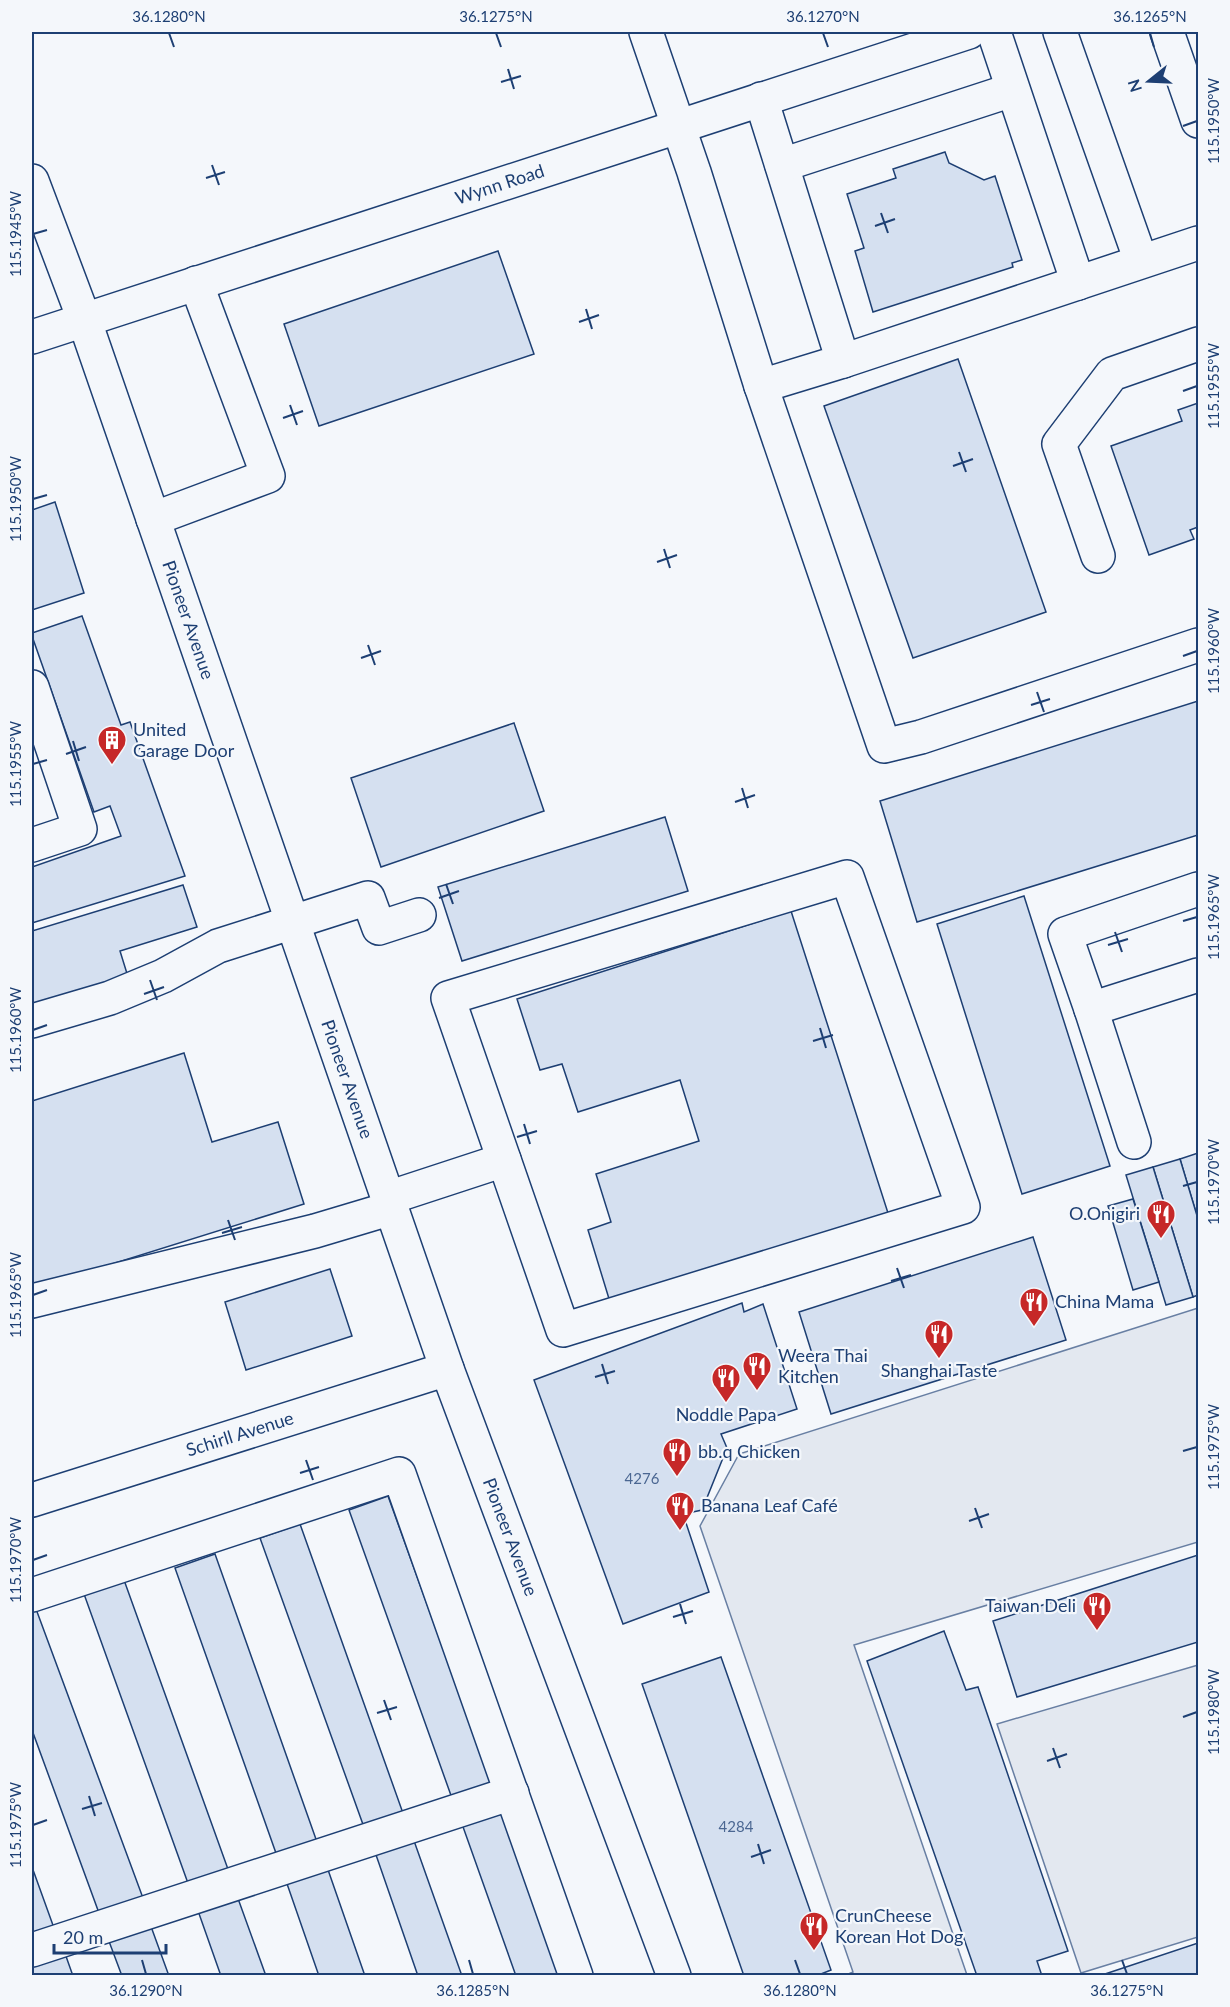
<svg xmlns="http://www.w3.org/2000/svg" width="1230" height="2007" font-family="Lato,sans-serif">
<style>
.parking{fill:#e3e8f0;stroke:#687fa3;stroke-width:1.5}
.building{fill:#d5e0f0;stroke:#1d3f73;stroke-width:1.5}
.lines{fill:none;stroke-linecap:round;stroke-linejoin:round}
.minor-casing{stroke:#1d3f73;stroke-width:36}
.major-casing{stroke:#1d3f73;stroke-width:36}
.minor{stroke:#f4f7fb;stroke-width:33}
.major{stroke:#f4f7fb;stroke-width:33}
.ticks{fill:none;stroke:#1d3f73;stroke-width:2}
.labels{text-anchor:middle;stroke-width:4.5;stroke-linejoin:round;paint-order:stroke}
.number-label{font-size:15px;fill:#4b6792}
.street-label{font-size:18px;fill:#1d3f73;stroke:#f4f7fb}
.poi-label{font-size:18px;fill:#1d3f73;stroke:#f4f7fb;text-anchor:start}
.neatline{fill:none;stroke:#1d3f73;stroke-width:2}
.ticks-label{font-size:15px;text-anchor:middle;fill:#1d3f73}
</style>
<rect width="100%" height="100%" fill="#f4f7fb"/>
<g class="parking">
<polygon points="1198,1308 1198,1542 854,1645 967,1975 846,1975 853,1972 700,1526 739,1454"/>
<polygon points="1198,1665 1198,1937 1081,1973 997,1724"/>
</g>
<g class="building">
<polygon points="945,152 949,163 984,180 995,176 1022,260 1012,263 1013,267 873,312 855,251 864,248 847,194 896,178 893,169"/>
<polygon points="498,251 534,354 319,426 284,324"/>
<polygon points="958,359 1046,612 913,658 824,406"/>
<polygon points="1198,403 1198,527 1190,530 1194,539 1149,555 1111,446 1182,421 1178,410"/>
<polygon points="55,502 84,593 32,610 32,510"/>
<polygon points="82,616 121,725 130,722 185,876 32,923 32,867 121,836 110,806 94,812 32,636 32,633"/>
<polygon points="1198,701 1198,835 917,922 880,801"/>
<polygon points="514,723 544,811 381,867 351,778"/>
<polygon points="665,817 688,891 462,961 438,887"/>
<polygon points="183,885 197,927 120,951 129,980 32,1011 32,931"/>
<polygon points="1024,896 1110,1166 1022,1194 937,924"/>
<polygon points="791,911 888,1213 610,1302 588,1230 611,1222 596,1174 699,1141 680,1080 578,1112 562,1064 540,1070 517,999"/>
<polygon points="184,1053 212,1142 278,1122 304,1204 32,1289 32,1101"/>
<polygon points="1198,1153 1198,1219 1180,1159"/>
<polygon points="1180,1159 1198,1219 1198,1295 1193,1297 1153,1167"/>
<polygon points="1153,1167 1193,1297 1166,1305 1126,1175"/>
<polygon points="1133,1199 1159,1282 1133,1290 1108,1206"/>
<polygon points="1033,1237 1066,1340 831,1414 799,1312"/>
<polygon points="330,1269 352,1336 246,1370 225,1302"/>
<polygon points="742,1303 744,1312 763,1304 797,1409 721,1434 727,1448 702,1510 683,1514 709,1592 623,1624 534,1380"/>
<polygon points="388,1496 493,1787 453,1801 349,1510"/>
<polygon points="300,1524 404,1816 365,1830 260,1538"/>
<polygon points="215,1554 317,1842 277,1856 175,1568"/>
<polygon points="1198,1555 1198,1642 1017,1697 993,1621"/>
<polygon points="124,1580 229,1872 189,1886 84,1594"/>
<polygon points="36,1609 143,1898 99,1913 32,1730 32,1611"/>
<polygon points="944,1631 966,1690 978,1687 1068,1951 1037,1961 1042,1976 977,1976 867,1661"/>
<polygon points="721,1657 831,1970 816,1976 744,1976 642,1684"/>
<polygon points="502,1810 561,1976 516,1976 462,1824"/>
<polygon points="413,1838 462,1976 418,1976 375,1852"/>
<polygon points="326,1864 365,1976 319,1976 285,1878"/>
<polygon points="32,1867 54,1928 32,1936"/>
<polygon points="236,1893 266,1976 221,1976 197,1908"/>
<polygon points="149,1921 169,1976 122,1976 107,1936"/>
<polygon points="1198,1943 1198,1976 1099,1976"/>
<polygon points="62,1945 73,1976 32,1976 32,1957"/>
</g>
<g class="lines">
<g class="minor-casing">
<g id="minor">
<polyline points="646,32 694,172 761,386 843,361 761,99"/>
<polyline points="994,32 1078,283"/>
<polyline points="1060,32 1141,261"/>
<polyline points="782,165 1012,90"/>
<path id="s1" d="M32,181L84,319L447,1369L674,1976"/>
<path id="s2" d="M32,337L969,32"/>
<polyline points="843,361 1198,243"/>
<polyline points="761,386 884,746 921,737 1198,645"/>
<polyline points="153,519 268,476 196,283"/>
<polyline points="1098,556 1059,444 1112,374 1198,344"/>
<polyline points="32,687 80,829 32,845"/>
<polygon points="847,877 963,1207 563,1330 448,998"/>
<polyline points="1091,1009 1065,934 1198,889"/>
<polyline points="32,1021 110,998 163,976 218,946 368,898 379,928 419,915"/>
<polyline points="1134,1142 1091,1009 1198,975"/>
<polyline points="388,1198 504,1160"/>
<polyline points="32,1301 315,1231 392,1208"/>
<path id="s3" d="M32,1500L447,1369"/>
<polyline points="32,1595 399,1474 576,1976"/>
<polyline points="32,1950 512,1793"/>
</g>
</g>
<g class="major-casing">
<polyline id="major" points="1167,32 1198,121"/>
</g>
<use href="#minor" class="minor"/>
<use href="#major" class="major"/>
</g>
<path class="ticks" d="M169,33L174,47M496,33L501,47M823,33L828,47M1150,33L1154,47M508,69L514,89M501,82L521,76M1183,126L1197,121M212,165L219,185M206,178L225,172M881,213L888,233M875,226L895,219M33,234L47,230M586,309L592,329M579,322L599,315M1183,391L1197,386M290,405L297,425M283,418L303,411M959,452L966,472M953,466L973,459M33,499L47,495M664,549L670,568M657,562L677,555M368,645L375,665M1183,656L1197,651M361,658L381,651M1037,692L1044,712M1031,705L1050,699M73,741L79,761M66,754L86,747M33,764L47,760M742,788L748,808M735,802L755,795M446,884L453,904M439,898L459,891M1183,921L1197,917M1115,932L1122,952M1108,945L1128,939M150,980L157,1000M144,994L164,987M820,1028L826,1048M33,1030L47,1025M813,1041L833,1035M524,1124L530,1144M517,1137L537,1131M1183,1186L1197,1182M228,1220L235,1240M222,1233L242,1227M897,1268L904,1288M891,1281L911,1275M33,1295L47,1290M602,1364L608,1384M595,1377L615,1371M1183,1451L1197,1447M306,1460L313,1480M300,1473L319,1467M975,1508L982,1528M969,1521L989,1514M33,1560L47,1555M680,1604L686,1624M673,1617L693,1611M384,1700L391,1720M377,1713L397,1707M1183,1717L1197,1712M1053,1748L1060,1768M1047,1761L1067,1754M89,1796L95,1816M82,1809L102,1803M33,1825L47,1820M758,1844L764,1864M751,1857L771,1850M142,1960L146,1974M469,1960L473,1974M795,1960L800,1974M1122,1960L1127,1974"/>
<defs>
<g id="building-pin" transform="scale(1.5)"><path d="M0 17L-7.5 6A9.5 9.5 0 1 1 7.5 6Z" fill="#c62828" stroke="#f4f7fb"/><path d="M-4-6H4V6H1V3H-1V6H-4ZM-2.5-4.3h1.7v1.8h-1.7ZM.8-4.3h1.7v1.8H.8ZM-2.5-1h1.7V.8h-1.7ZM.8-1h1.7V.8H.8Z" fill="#fff"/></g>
<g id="restaurant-pin" transform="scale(1.5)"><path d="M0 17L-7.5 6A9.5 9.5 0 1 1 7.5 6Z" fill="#c62828" stroke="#f4f7fb"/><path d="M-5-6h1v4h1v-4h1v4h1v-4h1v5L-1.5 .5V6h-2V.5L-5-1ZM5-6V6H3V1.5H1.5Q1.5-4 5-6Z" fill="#fff"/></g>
</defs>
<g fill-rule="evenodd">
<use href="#building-pin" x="112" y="740"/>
<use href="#restaurant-pin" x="1161" y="1214"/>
<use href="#restaurant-pin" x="1034" y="1302"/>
<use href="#restaurant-pin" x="939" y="1334"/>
<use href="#restaurant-pin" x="757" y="1366"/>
<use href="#restaurant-pin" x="726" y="1378"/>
<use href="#restaurant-pin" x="677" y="1452"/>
<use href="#restaurant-pin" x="680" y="1506"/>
<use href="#restaurant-pin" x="1097" y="1606"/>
<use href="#restaurant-pin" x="814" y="1926"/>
</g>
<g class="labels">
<g class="number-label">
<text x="642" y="1484">4276</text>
<text x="736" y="1832">4284</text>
</g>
<g class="street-label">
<text dy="6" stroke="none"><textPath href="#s2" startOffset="492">Wynn Road</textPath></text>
<text dy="6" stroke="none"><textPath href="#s1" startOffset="466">Pioneer Avenue</textPath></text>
<text dy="6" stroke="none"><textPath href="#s1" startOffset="952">Pioneer Avenue</textPath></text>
<text dy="6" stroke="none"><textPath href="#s3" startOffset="218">Schirll Avenue</textPath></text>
<text dy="6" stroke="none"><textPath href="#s1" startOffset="1438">Pioneer Avenue</textPath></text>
</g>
<g class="poi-label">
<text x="133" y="736">United<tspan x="133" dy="21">Garage Door</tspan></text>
<text x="1140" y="1220" text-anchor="end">O.Onigiri</text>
<text x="1055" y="1308">China Mama</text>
<text x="778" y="1362">Weera Thai<tspan x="778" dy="21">Kitchen</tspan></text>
<text x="939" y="1377" text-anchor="middle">Shanghai Taste</text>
<text x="726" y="1421" text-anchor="middle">Noddle Papa</text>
<text x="698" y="1458">bb.q Chicken</text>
<text x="701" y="1512">Banana Leaf Café</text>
<text x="1076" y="1612" text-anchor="end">Taiwan Deli</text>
<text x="835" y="1922">CrunCheese<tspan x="835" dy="21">Korean Hot Dog</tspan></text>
</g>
</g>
<rect width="1230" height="2007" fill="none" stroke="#f4f7fb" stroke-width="66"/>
<g transform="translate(1149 81) rotate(252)" stroke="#f4f7fb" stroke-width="4.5" paint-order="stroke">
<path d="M0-4.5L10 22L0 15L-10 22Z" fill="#1d3f73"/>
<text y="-9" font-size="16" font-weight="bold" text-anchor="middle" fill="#1d3f73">N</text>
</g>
<path d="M54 1944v9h112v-9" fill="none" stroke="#1d3f73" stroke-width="3"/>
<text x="63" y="1944" font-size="18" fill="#1d3f73" stroke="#f4f7fb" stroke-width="4.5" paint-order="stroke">20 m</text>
<rect x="33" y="33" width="1164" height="1941" class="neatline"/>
<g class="ticks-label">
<text x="169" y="22">36.1280°N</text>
<text x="496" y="22">36.1275°N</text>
<text x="823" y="22">36.1270°N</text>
<text x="1150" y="22">36.1265°N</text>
<text transform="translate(1214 121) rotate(-90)" y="5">115.1950°W</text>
<text transform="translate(16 234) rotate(-90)" y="5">115.1945°W</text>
<text transform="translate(1214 386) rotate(-90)" y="5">115.1955°W</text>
<text transform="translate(16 499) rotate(-90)" y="5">115.1950°W</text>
<text transform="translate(1214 651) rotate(-90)" y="5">115.1960°W</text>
<text transform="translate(16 764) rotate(-90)" y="5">115.1955°W</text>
<text transform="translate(1214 917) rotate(-90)" y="5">115.1965°W</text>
<text transform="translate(16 1030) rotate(-90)" y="5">115.1960°W</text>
<text transform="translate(1214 1182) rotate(-90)" y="5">115.1970°W</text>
<text transform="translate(16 1295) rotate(-90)" y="5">115.1965°W</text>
<text transform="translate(1214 1447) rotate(-90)" y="5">115.1975°W</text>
<text transform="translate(16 1560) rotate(-90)" y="5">115.1970°W</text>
<text transform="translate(1214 1712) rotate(-90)" y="5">115.1980°W</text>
<text transform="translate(16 1825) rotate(-90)" y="5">115.1975°W</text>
<text x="146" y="1996">36.1290°N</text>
<text x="473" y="1996">36.1285°N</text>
<text x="800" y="1996">36.1280°N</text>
<text x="1127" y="1996">36.1275°N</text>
</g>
</svg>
